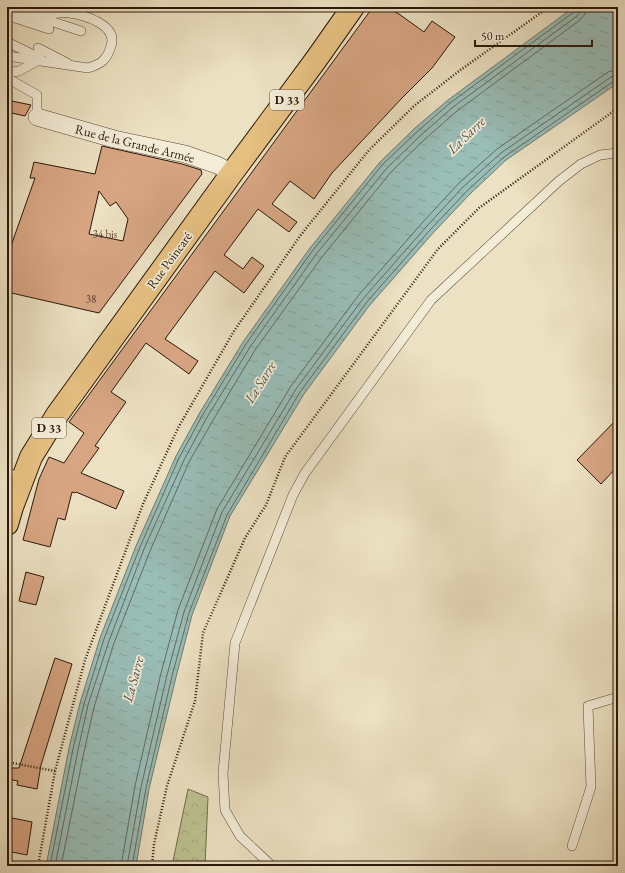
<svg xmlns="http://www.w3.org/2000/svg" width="625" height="873" font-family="'EB Garamond',serif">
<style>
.forest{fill:url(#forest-crowns);stroke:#746c4d}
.water{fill:url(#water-ripples);stroke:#6d7b72}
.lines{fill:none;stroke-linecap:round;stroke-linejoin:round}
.shore{stroke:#626a60;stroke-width:1}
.building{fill:#d7a582;stroke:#2b170a;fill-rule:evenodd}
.lane-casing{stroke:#5b4a38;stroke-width:10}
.street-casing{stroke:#5b4a38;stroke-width:18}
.primary-casing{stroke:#2b170a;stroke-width:24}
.path{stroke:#2b170a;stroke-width:2.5;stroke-dasharray:1 2;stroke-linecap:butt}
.lane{stroke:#f3ecd7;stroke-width:9}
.street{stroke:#f3ecd7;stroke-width:17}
.primary{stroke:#e6c081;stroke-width:22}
.labels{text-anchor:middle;stroke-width:3.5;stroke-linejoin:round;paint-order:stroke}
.number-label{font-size:11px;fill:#563a28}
.shield{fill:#f3ecd7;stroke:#675748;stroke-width:1}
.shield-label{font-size:12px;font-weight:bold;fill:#2b170a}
.street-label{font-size:13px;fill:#2b170a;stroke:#f3ecd7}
.water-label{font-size:14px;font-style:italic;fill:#525147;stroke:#f3ecd7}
</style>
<defs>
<pattern id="forest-crowns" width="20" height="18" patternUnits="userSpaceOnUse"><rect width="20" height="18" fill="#bcc190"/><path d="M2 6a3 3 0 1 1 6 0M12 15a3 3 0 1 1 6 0" fill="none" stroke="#a2a57b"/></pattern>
<pattern id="water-ripples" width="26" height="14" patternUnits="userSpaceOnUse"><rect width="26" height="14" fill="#99bdb7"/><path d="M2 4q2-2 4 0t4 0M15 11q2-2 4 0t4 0" fill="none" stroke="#84a29c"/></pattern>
</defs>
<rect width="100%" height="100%" fill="#ece1c2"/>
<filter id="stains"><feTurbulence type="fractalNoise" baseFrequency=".005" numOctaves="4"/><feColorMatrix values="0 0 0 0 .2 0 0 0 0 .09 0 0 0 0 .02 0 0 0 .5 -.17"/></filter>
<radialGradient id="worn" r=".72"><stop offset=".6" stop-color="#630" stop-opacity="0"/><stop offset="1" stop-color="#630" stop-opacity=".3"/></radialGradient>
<polygon class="forest" points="188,789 208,797 205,866 172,866"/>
<polygon class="water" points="574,7 618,7 618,83 506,160 470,194 433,233 369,306 304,394 230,516 192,615 176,677 149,789 136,866 46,866 69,748 80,703 100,638 136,546 176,456 199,414 243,342 310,248 380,162 415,128 448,100"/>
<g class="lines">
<g class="shore">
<polyline points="50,866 73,749 84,704 104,639 140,547 179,458 202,416 246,344 313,250 383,164 418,131 450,103 574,12 575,7"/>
<polyline points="55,866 78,750 88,705 109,641 144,549 184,460 206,419 250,347 317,253 387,168 421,135 453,107 577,16 580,12 580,7"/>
<polyline points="61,866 84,752 94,707 114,643 150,551 189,462 212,422 255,350 322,257 391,172 425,139 457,111 580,20 585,14 586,7"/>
<polyline points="121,866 135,786 161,673 178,610 217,509 291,386 358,296 422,223 459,183 497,149 608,72 618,69"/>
<polyline points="127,866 141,787 167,675 184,612 222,512 296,389 362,300 426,227 463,187 501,153 611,77 618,75"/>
<polyline points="132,866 146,788 172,676 189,613 227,515 300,392 366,303 430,230 467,191 504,157 614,81 618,80"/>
</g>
</g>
<g class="building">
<polygon points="373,7 386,7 399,14 424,32 432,21 455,37 432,68 402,98 332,173 314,199 290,181 272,204 297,222 289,232 258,209 224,255 243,269 252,257 264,266 244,293 215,271 165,339 198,361 189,374 146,343 111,392 126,402 95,446 99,448 81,473 124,491 116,509 76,492 75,493 72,492 65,520 58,518 50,547 23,540 39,479 49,457 64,463 84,433 69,422"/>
<polygon points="7,100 31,105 25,116 7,112"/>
<path d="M102,146L182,164L201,170L202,174L99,313L7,292V265L12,243L35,178H30L34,162L95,174ZM99,191L110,206L116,202L128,219L123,241L89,234Z"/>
<polygon points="618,418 618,466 601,484 577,460"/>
<polygon points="26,572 44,577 36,605 19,601"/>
<polygon points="55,658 72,664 41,765 37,789 17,785 18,781 7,779 7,768 19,768"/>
<polygon points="7,817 32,822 27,855 7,851"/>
</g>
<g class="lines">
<g class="lane-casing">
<g id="lane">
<path d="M7,13C18,14 30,15 41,15C50,15 60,12 69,13C85,15 118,25 111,46C107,60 101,64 88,68L7,56"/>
<polyline points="12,17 49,29"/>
<polyline points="38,17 81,31"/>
<polyline points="7,42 40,58"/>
<polyline points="38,48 67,63"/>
<polyline points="7,73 19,71 37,61"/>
<polyline points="7,78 37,95 37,117"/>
<polyline points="572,846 591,787 588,706 618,697"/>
<polyline points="272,866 240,836 225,810 223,773 235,643 293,495 305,473 431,300 559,181 581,164 600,155 618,153"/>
</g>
</g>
<g class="street-casing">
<g id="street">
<polyline points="37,117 114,139 185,154 217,165 232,173"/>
<polyline points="7,477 21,483"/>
</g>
</g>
<g class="primary-casing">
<polyline id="primary" points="7,524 12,507 31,457 57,415 232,173 315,61 353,7"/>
</g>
<g class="path">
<polyline points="7,762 55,771"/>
<polyline points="38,866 55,771 85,660 143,504 178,428 234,331 300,236 369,150 414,106 459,71 549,7"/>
<polyline points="152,866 154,844 167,786 195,701 203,633 245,538 266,505 285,457 438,249 479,208 618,108"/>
</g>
<use href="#lane" class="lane"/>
<use href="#street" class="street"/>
<use href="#primary" class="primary"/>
</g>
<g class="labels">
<g class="number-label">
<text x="105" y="238">34 bis</text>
<text x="91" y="303">38</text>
</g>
<g class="shield">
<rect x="270" y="90" width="34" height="20" rx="3"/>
<rect x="32" y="418" width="34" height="20" rx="3"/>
</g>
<g class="shield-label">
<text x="287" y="104">D 33</text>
<text x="49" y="432">D 33</text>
</g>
<g class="street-label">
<text transform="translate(135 143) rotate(14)" y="5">Rue de la Grande Armée</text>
<text transform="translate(169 260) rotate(-54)" y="5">Rue Poincaré</text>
</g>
<g class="water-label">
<text transform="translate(466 135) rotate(-44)" y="5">La Sarre</text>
<text transform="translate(260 382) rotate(-58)" y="5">La Sarre</text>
<text transform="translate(133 679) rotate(-75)" y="5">La Sarre</text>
</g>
</g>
<rect width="625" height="873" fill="none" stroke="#ece1c2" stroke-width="24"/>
<rect x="8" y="8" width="609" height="857" fill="none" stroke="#2b170a" stroke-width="2"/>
<rect x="12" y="12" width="601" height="849" fill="none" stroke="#2b170a"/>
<path d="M475 40v6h117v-6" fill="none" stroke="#2b170a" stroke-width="2"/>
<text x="481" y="40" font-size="12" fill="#2b170a" stroke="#f3ecd7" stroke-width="3" paint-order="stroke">50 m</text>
<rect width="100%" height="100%" filter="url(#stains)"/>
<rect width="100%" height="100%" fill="url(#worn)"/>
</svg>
